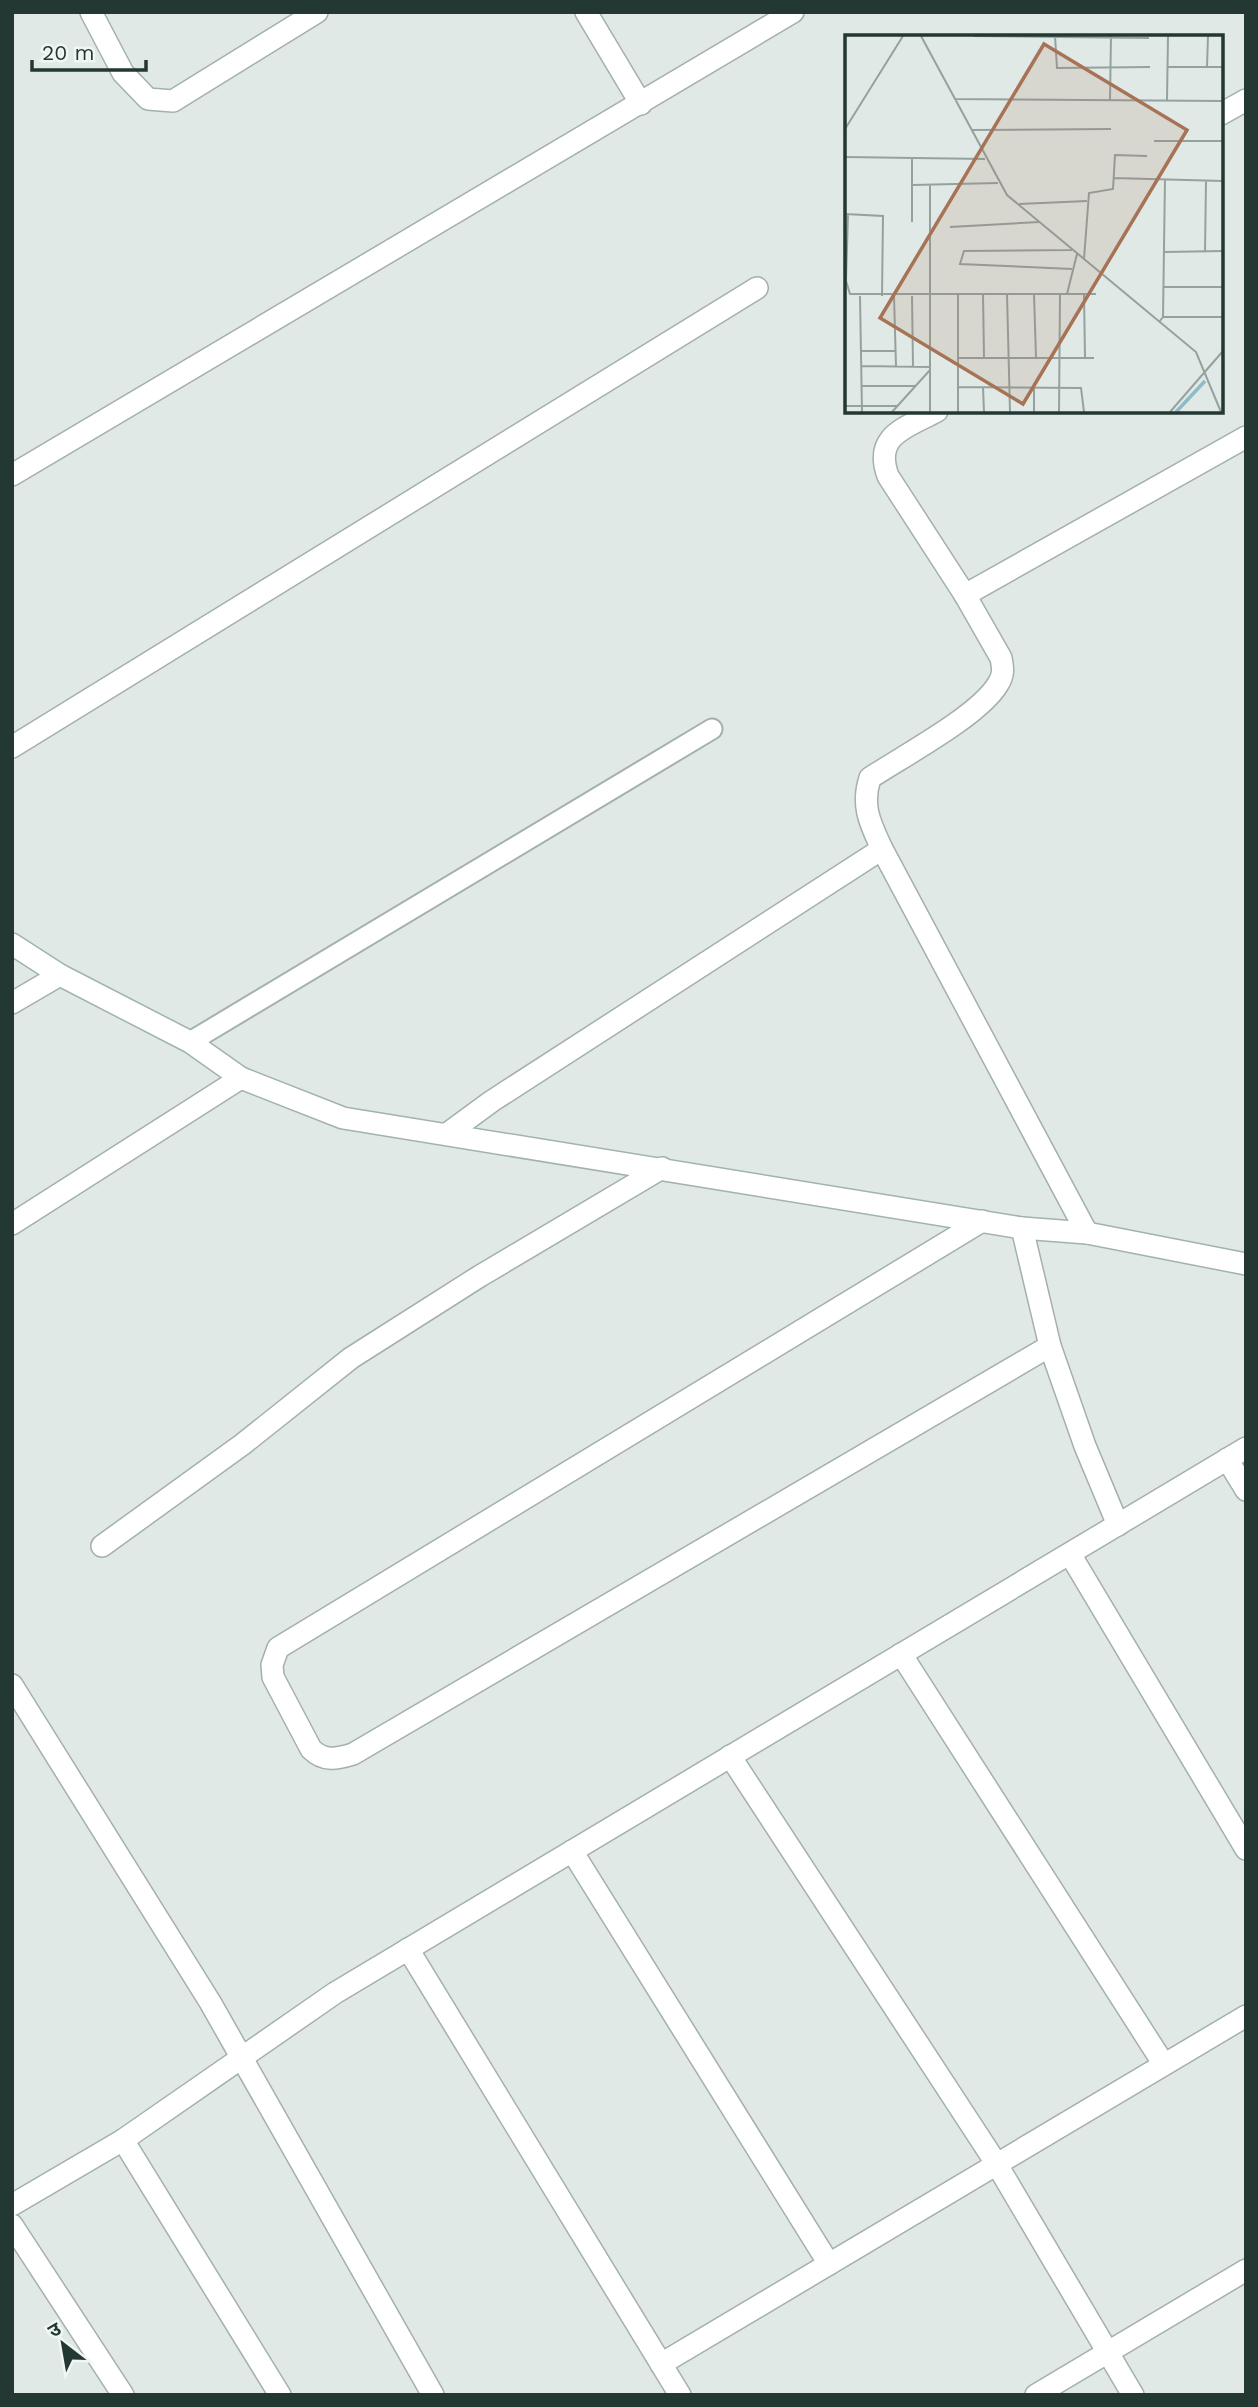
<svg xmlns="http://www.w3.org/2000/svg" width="1258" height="2407" font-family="'Work Sans','Noto Sans Devanagari',sans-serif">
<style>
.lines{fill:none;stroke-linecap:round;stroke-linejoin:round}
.lane-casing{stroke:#a4b0ac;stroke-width:23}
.street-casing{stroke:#a4b0ac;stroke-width:24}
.secondary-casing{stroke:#a1b3ae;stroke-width:24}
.lane{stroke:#fff;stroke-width:19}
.street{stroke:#fff;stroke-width:21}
.secondary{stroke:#fff;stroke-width:21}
.inset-river{fill:none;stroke:#8ebbc7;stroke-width:3.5}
.inset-road{fill:none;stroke:#94a29e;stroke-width:2}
.view{fill:#a77357;fill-opacity:0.15;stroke:#a77357;stroke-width:3.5}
.inset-edge{fill:none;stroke:#233733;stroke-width:3.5}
</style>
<rect width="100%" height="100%" fill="#e0e9e5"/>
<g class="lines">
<g class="lane-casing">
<polyline id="lane" points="190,1042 712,729"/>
</g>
<g class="street-casing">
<g id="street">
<polyline points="91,12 123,73 148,99 173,101 317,12"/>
<polyline points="586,12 641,104"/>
<polyline points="1221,114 1246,100"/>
<path d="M937,411C906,428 873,435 888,476L965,595L1001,658C1003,668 1004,675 998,684C979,716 903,756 870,778C861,806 870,823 882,849L1087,1233"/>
<polyline points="12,475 793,12"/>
<polyline points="965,595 1246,437"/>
<polyline points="12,747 757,288"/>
<polyline points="12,1003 60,975"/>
<polyline points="447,1134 492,1101 882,849"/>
<path d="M982,1221L278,1648L272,1665L273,1677L311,1749C324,1762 337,1759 353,1754L1050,1346"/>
<polyline points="12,1224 241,1078"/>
<polyline points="1022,1228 1050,1346 1085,1446 1118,1525"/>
<polyline points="1227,1459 1246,1490"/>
<polyline points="102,1546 243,1444 351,1358 480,1276 662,1168"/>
<polyline points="1070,1554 1246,1849"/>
<polyline points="901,1654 1163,2063"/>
<polyline points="12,1685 210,2002 433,2395"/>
<polyline points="730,1756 996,2163 1133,2395"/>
<polyline points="572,1851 829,2264"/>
<polyline points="408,1949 680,2395"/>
<polyline points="123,2140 280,2395"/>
<polyline points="12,2205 123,2140 335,1993 1246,1448"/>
<polyline points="12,2225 123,2395"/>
<polyline points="661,2364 1246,2016"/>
<polyline points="1036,2395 1246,2270"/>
</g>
</g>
<g class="secondary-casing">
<polyline id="secondary" points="12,944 60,975 190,1042 241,1078 343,1118 1022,1228 1087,1233 1246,1264"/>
</g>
<use href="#lane" class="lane"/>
<use href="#street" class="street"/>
<use href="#secondary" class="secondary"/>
</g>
<g transform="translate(845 35)">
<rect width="378" height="378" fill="#e0e9e5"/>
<path class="inset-river" d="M331,377L360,346"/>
<path class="inset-road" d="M76,1L162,160L351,317L376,377M128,1L304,3M210,1L212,33L305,32M322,32H378M362,32L363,1M109,64L378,66M265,65L266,1M322,65L323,1M0,94L58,1M126,95L266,94M309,106H378M0,122L140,124M268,143L378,146M68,150L153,148M174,169L242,166M0,179L38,181L37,261M3,179L1,246L5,259H251M67,187V124M105,192L194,187M319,217L378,216M360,217L361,146M239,224L244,158L268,154L270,120L302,121M227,234L115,229L119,216L227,215M319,252H378M113,259V377M138,259L139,323M162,259L165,377M189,259L191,323M222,259L232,219M239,259L240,323M15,261L17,377M49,261L51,331M67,261L68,331M318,282H378M314,287L318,282L320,144M16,316H51M113,323H249M17,331L85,332M17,351H70M113,352L236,353L239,377M138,352L139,377M0,371H53M47,377L85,335M85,377V150M189,377V352M214,377L215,259M325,377L378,316"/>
<path class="view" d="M199,9L342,95L178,369L35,283Z"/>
<rect width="378" height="378" class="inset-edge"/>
</g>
<rect width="1258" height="2407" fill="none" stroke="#233733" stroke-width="28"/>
<g transform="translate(63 2344) rotate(329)" stroke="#f0f6f3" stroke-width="5" paint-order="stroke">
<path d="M0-5L12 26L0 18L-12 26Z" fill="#233733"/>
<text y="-10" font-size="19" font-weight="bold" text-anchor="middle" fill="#233733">उ</text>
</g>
<path d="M32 60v10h114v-10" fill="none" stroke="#233733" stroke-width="3.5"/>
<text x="42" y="60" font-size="21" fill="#233733" stroke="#f0f6f3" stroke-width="5" paint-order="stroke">20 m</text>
</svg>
